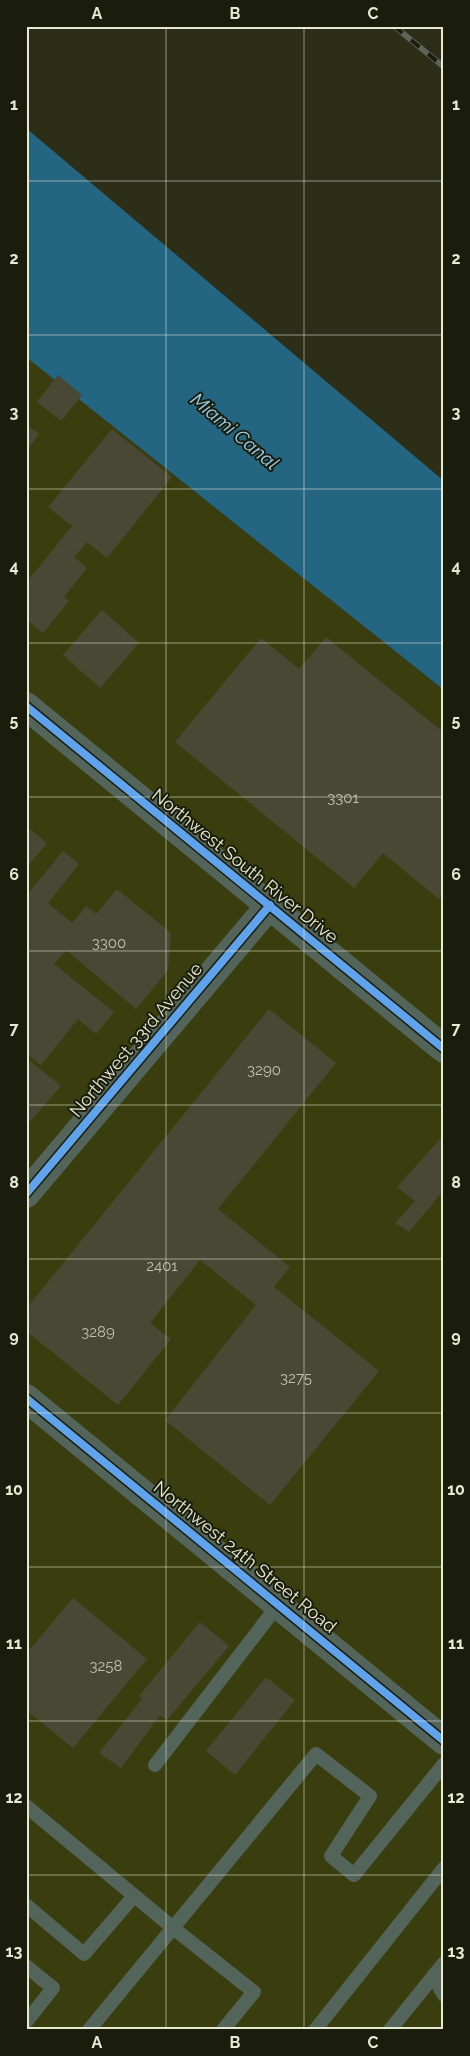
<svg xmlns="http://www.w3.org/2000/svg" width="470" height="2056" font-family="Raleway,sans-serif">
<style>
.built{fill:#3a3e0f}
.water{fill:#246582}
.building{fill:#494835}
.lines{fill:none;stroke-linecap:round;stroke-linejoin:round}
.service{stroke:#53645a;stroke-width:14}
.minor{stroke:#53645a;stroke-width:28}
.tertiary{stroke:#53645a;stroke-width:28}
.rail-casing{stroke:#5c6558;stroke-width:5.5}
.rail{stroke:#1b1d0c;stroke-width:4;stroke-dasharray:11;stroke-linecap:butt}
.cycleway-casing{stroke:#1b1d0c;stroke-width:11}
.cycleway{stroke:#60a3ed;stroke-width:8}
.grid{fill:none;stroke:#e6ead3;stroke-width:1;stroke-opacity:0.55}
.labels{text-anchor:middle;stroke-width:4;stroke-linejoin:round;paint-order:stroke}
.number-label{font-size:15px;fill:#bfc2ac}
.street-label{font-size:18px;fill:#e6ead3;stroke:#1b1d0c}
.water-label{font-size:19px;font-style:italic;fill:#9bd1f1;stroke:#1b1d0c}
.neatline{fill:none;stroke:#e6ead3;stroke-width:2}
.grid-label{font-size:16px;text-anchor:middle;font-weight:bold;fill:#e6ead3}
</style>
<rect width="100%" height="100%" fill="#2c2e18"/>
<polygon class="built" points="26,357 444,690 444,2030 26,2030"/>
<polygon class="water" points="26,128 444,481 444,690 26,357"/>
<g class="building">
<polygon points="58,375 82,395 61,421 37,402"/>
<polygon points="26,425 39,434 26,452"/>
<polygon points="112,429 172,477 107,558 87,542 74,557 87,568 64,597 69,601 43,633 26,619 26,583 72,526 48,507"/>
<polygon points="102,610 139,643 100,688 63,655"/>
<polygon points="326,637 444,733 444,893 439,899 383,853 354,888 175,742 261,638 299,669"/>
<polygon points="26,826 47,843 26,868"/>
<polygon points="63,851 79,864 48,903 72,923 86,906 96,914 117,889 171,933 168,970 136,1009 66,950 54,964 114,1012 96,1034 78,1019 41,1065 26,1053 26,896"/>
<polygon points="269,1009 336,1063 218,1209 290,1267 274,1287 379,1371 270,1505 165,1420 256,1305 200,1260 150,1323 171,1339 118,1405 26,1331 26,1309"/>
<polygon points="26,1058 61,1086 26,1126"/>
<polygon points="442,1137 444,1138 444,1190 409,1232 395,1223 415,1201 397,1187"/>
<polygon points="73,1598 147,1659 73,1748 26,1710 26,1654"/>
<polygon points="200,1622 229,1646 167,1720 160,1715 121,1768 99,1753 142,1699 139,1696"/>
<polygon points="266,1677 295,1700 235,1775 206,1751"/>
</g>
<g class="lines">
<g class="service">
<polyline points="155,1765 278,1605"/>
<polyline points="26,1806 172,1927 254,1992 223,2030"/>
<polyline points="26,1905 84,1954 134,1896"/>
<polyline points="26,1966 53,1988 26,2022"/>
<polyline points="433,1976 444,1995"/>
<polyline points="89,2030 316,1754 370,1796 331,1856 354,1875 444,1764"/>
<polyline points="315,2030 444,1868"/>
<polyline points="390,2030 444,1963"/>
</g>
<polyline class="minor" points="26,1398 444,1741"/>
<g class="tertiary">
<polyline points="26,706 444,1049"/>
<polyline points="26,1194 270,905"/>
</g>
<g class="rail-casing">
<polyline id="rail" points="394,26 444,67"/>
</g>
<use href="#rail" class="rail"/>
<g class="cycleway-casing">
<g id="cycleway">
<polyline points="26,706 444,1049"/>
<polyline points="26,1194 270,905"/>
<polyline points="26,1398 444,1741"/>
</g>
</g>
<use href="#cycleway" class="cycleway"/>
</g>
<path class="grid" d="M166,26V2030M304,26V2030M26,181H444M26,335H444M26,489H444M26,643H444M26,797H444M26,951H444M26,1105H444M26,1259H444M26,1413H444M26,1567H444M26,1721H444M26,1875H444"/>
<g class="labels">
<g class="number-label">
<text x="343" y="803">3301</text>
<text x="109" y="948">3300</text>
<text x="264" y="1075">3290</text>
<text x="162" y="1271">2401</text>
<text x="98" y="1337">3289</text>
<text x="296" y="1383">3275</text>
<text x="106" y="1671">3258</text>
</g>
<g class="street-label">
<text transform="translate(245 866) rotate(39)" y="6">Northwest South River Drive</text>
<text transform="translate(136 1040) rotate(-50)" y="6">Northwest 33rd Avenue</text>
<text transform="translate(245 1557) rotate(39)" y="6">Northwest 24th Street Road</text>
</g>
<g class="water-label">
<text transform="translate(235 431) rotate(40)" y="7">Miami Canal</text>
</g>
</g>
<rect width="470" height="2056" fill="none" stroke="#1b1d0c" stroke-width="55"/>
<rect x="28" y="28" width="414" height="2000" class="neatline"/>
<g class="grid-label">
<text x="97" y="19">A</text>
<text x="235" y="19">B</text>
<text x="373" y="19">C</text>
<text x="14" y="110">1</text>
<text x="456" y="110">1</text>
<text x="14" y="264">2</text>
<text x="456" y="264">2</text>
<text x="14" y="418">3</text>
<text x="456" y="418">3</text>
<text x="14" y="572">4</text>
<text x="456" y="572">4</text>
<text x="14" y="726">5</text>
<text x="456" y="726">5</text>
<text x="14" y="880">6</text>
<text x="456" y="880">6</text>
<text x="14" y="1034">7</text>
<text x="456" y="1034">7</text>
<text x="14" y="1188">8</text>
<text x="456" y="1188">8</text>
<text x="14" y="1342">9</text>
<text x="456" y="1342">9</text>
<text x="14" y="1495">10</text>
<text x="456" y="1495">10</text>
<text x="14" y="1649">11</text>
<text x="456" y="1649">11</text>
<text x="14" y="1803">12</text>
<text x="456" y="1803">12</text>
<text x="14" y="1957">13</text>
<text x="456" y="1957">13</text>
<text x="97" y="2048">A</text>
<text x="235" y="2048">B</text>
<text x="373" y="2048">C</text>
</g>
</svg>
